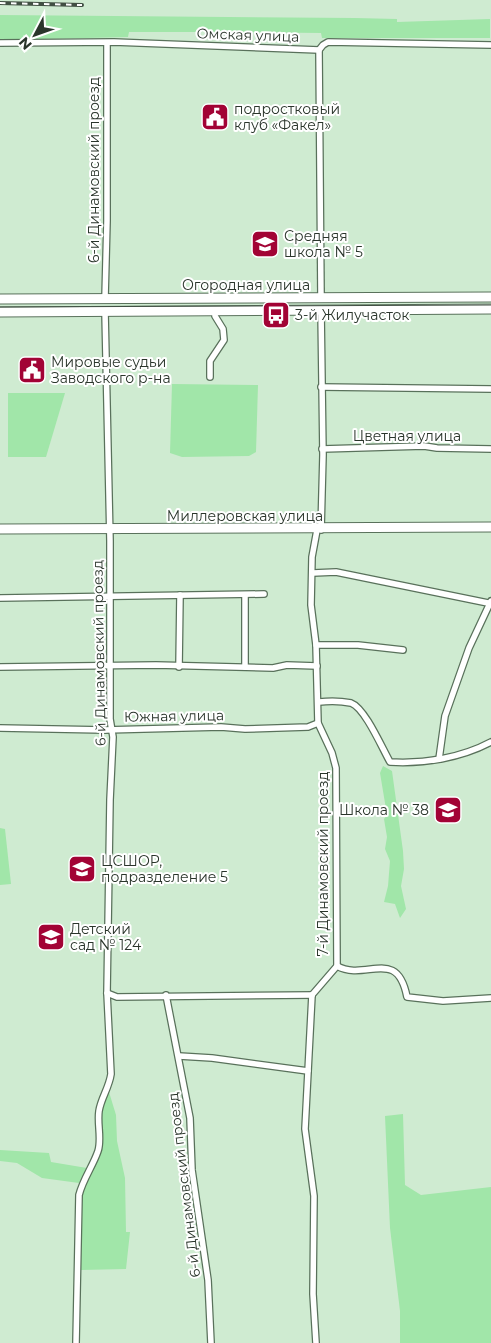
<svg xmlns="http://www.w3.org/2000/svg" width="491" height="1343" font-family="Montserrat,sans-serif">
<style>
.green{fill:#a1e6a9}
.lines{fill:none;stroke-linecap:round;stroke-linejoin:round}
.street-casing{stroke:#59715b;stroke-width:8}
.secondary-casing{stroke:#59715b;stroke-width:11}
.street{stroke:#fff;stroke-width:5.5}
.secondary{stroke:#fff;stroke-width:9}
.tram{stroke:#414f43;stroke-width:1}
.rail-casing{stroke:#414f43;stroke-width:4}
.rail{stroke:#fff;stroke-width:2;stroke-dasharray:5.5;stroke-linecap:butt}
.labels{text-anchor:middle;stroke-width:4;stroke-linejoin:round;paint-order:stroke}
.street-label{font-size:14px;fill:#2a352b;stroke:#fff}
.poi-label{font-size:14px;fill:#2a352b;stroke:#fff;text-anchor:start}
</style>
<rect width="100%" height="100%" fill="#cfebd1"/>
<g class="green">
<polygon points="0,15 355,18 397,19 397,22 490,19 490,38 322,38 321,33 229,32 229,35 205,35 204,32 129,32 128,37 0,40"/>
<polygon points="172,384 258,385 256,452 249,456 182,457 170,453"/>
<polygon points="8,393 65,393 46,457 8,457"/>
<polygon points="383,766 392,771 403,851 404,869 401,886 406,909 400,918 395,904 384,902 388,886 390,861 385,849 387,837 384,819 387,815 380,773"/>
<polygon points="0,828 5,829 11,884 0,885"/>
<polygon points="109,1092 116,1115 117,1141 125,1178 126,1232 130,1232 126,1269 81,1270 82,1194 96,1162 104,1098"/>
<polygon points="403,1114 405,1185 421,1195 491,1187 491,1343 400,1343 400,1311 390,1228 385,1116"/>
<polygon points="0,1150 49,1153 51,1162 87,1168 79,1183 42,1178 17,1163 0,1161"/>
</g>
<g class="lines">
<g class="street-casing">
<g id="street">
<polyline points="0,43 114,42 319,50 323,45 328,42 491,45"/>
<polyline points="319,50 321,298"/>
<polyline points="105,298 107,221 107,43"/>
<polyline points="210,377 210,361 224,340 223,329 215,316 215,311"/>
<polyline points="321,387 491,389"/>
<polyline points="322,449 424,446 437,448 491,449"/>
<polyline points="321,530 323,455 321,310"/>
<polyline points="313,573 336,572 488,603"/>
<polyline points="0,598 264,594"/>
<polyline points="316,645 358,645 403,650"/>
<polyline points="0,667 156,665 273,668 287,665 317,666"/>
<polyline points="179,667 180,595"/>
<polyline points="245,667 245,595"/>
<path d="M319,702C328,701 341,701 351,703C365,708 382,748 390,762C424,764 461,758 491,742"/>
<polyline points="0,728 105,730 221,727 245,729 308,727 318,723"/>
<polyline points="439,759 445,716 469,648 491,601"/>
<path d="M337,966C366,982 397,946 407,997L443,1001L491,998"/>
<polyline points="107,993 117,997 312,995"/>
<polyline points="166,995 190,1118 192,1170 208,1280 211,1343"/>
<polyline points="312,995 337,966 336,768 332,753 318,723 316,645 311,605 312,557 317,530"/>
<polyline points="312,995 305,1129 314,1196 313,1294 316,1343"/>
<polyline points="179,1056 212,1058 308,1071"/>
<path d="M76,1343L79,1195C83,1179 93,1166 98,1151C102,1139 97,1124 99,1111C101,1098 109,1088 111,1074L107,993L110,800L113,737L110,719V541L105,312"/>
</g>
</g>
<g class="secondary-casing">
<g id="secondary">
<polyline points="0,299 491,297"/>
<polyline points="0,312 491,309"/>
<polyline points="0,529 491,527"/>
</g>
</g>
<use href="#street" class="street"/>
<use href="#secondary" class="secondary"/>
<polyline class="tram" points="0,307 491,305"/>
<g class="rail-casing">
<polyline id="rail" points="0,3 82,5"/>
</g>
<use href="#rail" class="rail"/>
</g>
<defs>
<g id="civic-square" transform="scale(1.4375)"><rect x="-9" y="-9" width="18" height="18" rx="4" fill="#a20335" stroke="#fff"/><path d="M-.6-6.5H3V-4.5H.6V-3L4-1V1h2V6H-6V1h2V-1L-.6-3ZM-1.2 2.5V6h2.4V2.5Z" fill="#fff"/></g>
<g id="school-square" transform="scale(1.4375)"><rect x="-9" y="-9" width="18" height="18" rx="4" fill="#a20335" stroke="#fff"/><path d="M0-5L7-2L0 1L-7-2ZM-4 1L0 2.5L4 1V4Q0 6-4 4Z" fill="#fff"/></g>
<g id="bus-square" transform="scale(1.4375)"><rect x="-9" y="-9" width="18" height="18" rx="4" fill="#a20335" stroke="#fff"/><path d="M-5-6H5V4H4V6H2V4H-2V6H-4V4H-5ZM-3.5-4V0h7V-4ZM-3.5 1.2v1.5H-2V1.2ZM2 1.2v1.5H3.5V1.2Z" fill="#fff"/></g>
</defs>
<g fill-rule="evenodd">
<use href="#civic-square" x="215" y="117"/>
<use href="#school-square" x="265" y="244"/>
<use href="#bus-square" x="276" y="315"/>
<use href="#civic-square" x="32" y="370"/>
<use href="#school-square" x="448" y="810"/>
<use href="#school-square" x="82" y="869"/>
<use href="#school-square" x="51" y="937"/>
</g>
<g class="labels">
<g class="street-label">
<text transform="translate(248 35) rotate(2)" y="5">Омская улица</text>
<text transform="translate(94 170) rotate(-90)" y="5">6-й Динамовский проезд</text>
<text x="246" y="290">Огородная улица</text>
<text x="407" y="441">Цветная улица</text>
<text x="245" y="521">Миллеровская улица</text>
<text transform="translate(99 653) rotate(-91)" y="5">6-й Динамовский проезд</text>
<text transform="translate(174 716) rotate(-1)" y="5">Южная улица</text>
<text transform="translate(323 864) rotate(-90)" y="5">7-й Динамовский проезд</text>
<text transform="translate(184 1185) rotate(-97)" y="5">6-й Динамовский проезд</text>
</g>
<g class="poi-label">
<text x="234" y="114">подростковый<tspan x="234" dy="16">клуб «Факел»</tspan></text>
<text x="284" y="241">Средняя<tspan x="284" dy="16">школа № 5</tspan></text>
<text x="295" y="320">3-й Жилучасток</text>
<text x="51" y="367">Мировые судьи<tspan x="51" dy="16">Заводского р-на</tspan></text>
<text x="429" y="815" text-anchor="end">Школа № 38</text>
<text x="101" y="866">ЦСШОР,<tspan x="101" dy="16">подразделение 5</tspan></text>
<text x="70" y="934">Детский<tspan x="70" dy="16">сад № 124</tspan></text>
</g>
</g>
<g transform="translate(35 35) rotate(229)" stroke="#ffffff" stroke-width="4" paint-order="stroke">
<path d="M0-4L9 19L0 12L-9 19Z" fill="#2a352b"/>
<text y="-8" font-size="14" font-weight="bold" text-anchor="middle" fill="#2a352b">N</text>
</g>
</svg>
